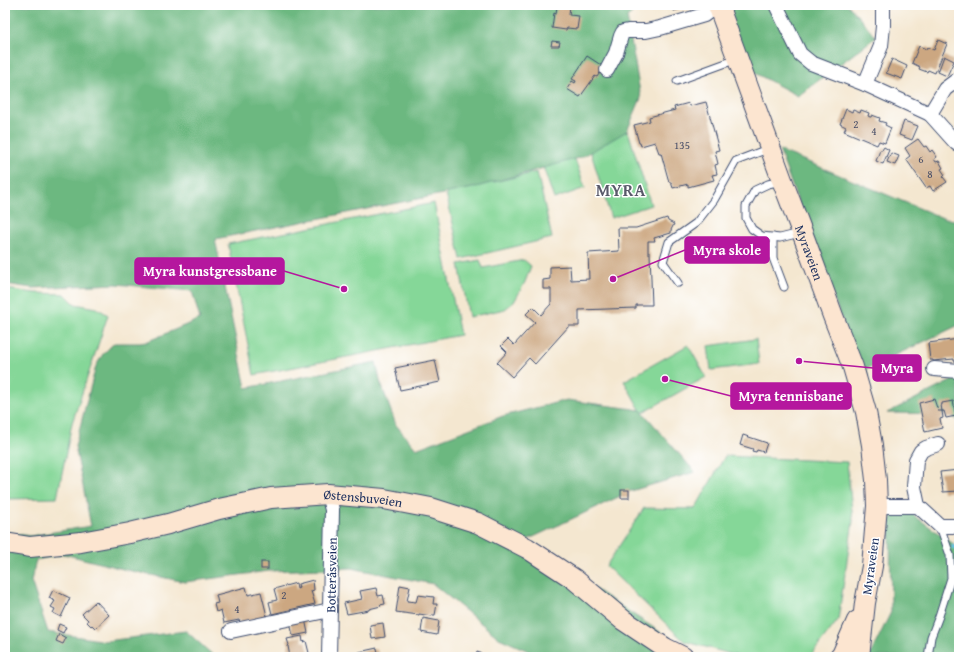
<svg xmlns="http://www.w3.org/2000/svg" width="964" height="662" font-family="'Gentium Book Plus',serif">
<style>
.green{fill:#85d798;stroke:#50837b}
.forest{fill:#6cb880;stroke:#44746f}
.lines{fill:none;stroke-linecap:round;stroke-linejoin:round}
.stream{stroke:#69c1e7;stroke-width:4}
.building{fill:#cca781}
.lane-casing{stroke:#3c4b6f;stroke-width:9}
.street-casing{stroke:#3c4b6f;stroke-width:16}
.secondary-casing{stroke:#3c4b6f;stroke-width:22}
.lane{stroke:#fff;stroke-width:7}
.street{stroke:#fff;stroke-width:14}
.secondary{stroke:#fce5d0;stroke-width:20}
.labels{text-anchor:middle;stroke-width:3;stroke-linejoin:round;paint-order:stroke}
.number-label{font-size:11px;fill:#474d67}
.street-label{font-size:13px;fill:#1b2f5e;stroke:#fff}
.district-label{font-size:17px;font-weight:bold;letter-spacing:1px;fill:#59596a;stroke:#fff}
.leader{fill:none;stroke:#b5179e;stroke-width:1.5}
.callout-dot{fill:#b5179e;stroke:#fff;stroke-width:1.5}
.callout{fill:#b5179e;stroke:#b5179e;stroke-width:1.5}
.callout-label{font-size:14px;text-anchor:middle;font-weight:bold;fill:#fff}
</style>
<rect width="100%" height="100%" fill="#fff"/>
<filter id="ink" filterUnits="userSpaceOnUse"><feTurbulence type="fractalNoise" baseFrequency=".025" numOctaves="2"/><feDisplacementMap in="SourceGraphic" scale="8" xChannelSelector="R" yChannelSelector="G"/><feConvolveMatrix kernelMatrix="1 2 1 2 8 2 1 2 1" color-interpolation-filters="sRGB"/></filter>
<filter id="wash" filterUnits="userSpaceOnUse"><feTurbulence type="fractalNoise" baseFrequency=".012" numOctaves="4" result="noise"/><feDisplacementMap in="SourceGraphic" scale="16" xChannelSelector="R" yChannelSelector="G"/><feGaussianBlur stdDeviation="0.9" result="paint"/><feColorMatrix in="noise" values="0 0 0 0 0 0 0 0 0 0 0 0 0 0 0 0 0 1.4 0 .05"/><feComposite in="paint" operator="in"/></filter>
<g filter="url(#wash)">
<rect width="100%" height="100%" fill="#f4e7d0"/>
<g class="green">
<polygon points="628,131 651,205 611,218 588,143"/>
<polygon points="569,142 585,188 554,199 538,152"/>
<polygon points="537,172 552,238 461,259 446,193"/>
<polygon points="434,203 460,335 254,375 228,244"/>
<polygon points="480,260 483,268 524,260 531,266 525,282 514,302 505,309 469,317 459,264"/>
<polygon points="5,289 35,293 65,294 75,304 97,308 108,315 72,423 57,498 5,499"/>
<polygon points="756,339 759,364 711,370 708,346"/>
<polygon points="688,345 706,377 642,413 624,381"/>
<polygon points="725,456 847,462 853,521 838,620 810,657 741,657 684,641 606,566 644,508 695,509"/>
</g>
<g class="forest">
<polygon points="5,5 641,5 627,17 641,98 627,131 582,157 473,188 215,239 246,388 376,362 380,381 396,425 416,449 503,416 567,400 641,410 695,472 631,491 527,540 575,576 698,657 542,657 499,638 433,584 351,568 269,571 185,582 127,570 64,554 36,560 31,581 48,632 106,641 186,631 215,657 5,657 5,532 30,536 91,526 75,446 96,366 103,354 114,343 140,343 146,342 200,319 192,291 116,284 32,288 5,284"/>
<polygon points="710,5 848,5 876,37 798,96 753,72"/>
<polygon points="779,150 943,218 959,221 959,325 866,369 868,375 866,386"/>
<polygon points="959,377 959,421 949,414 887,413"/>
<polygon points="892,508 915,508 912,514 959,548 959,657 869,657 891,612 890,526"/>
</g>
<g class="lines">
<polyline class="stream" points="953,547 959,547"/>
</g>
<g id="blocks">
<g class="building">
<polygon points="557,5 570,5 569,15 579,16 577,29 567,28 566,30 552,28 554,13 556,14"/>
<polygon points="672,5 689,5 674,11"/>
<polygon points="938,40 947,44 935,73 928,70 927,72 919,69 920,67 912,63 919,46 926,49 927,47 934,50"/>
<polygon points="552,41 560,42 559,46 551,46"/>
<polygon points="587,56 604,67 597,77 595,76 580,97 567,89 572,81 575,83 576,81 572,79"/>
<polygon points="944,56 954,61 947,76 938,72"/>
<polygon points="892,59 907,66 902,79 886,73"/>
<polygon points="706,102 719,150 715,151 718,164 715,165 717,174 712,175 714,180 688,187 688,184 673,188 671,182 669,182 661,153 659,153 655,142 641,146 640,143 639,143 634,125 650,121 649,117 675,110 674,107 689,103 690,106"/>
<polygon points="846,109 852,112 853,110 860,113 861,110 869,113 868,116 870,117 871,117 872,115 880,118 879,121 886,123 885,125 891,128 885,143 879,141 877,145 844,131 846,127 840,124"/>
<polygon points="904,121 918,126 912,140 899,135"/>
<polygon points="918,139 924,147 926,146 930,152 932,150 937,157 934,159 936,162 939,161 943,168 941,169 945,175 943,177 947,182 933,191 930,186 926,188 906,159 910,156 905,148"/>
<polygon points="884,147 889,150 883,164 876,161 880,150 882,150"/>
<polygon points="891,153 899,156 895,165 887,162"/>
<polygon points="667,218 668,221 674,224 671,230 671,233 654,238 655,241 648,241 648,253 650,253 652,305 636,305 636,308 579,310 579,326 569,326 535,364 529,358 512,377 497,363 507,352 501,346 508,339 514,345 535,322 526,314 533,307 541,315 551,304 551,289 543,289 543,280 550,279 550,267 570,266 571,280 589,279 588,253 619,251 618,228 636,228"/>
<polygon points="959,339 959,361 954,361 954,359 933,361 933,360 930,360 928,343"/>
<polygon points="435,360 440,382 400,390 395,368"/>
<polygon points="934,399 938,411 942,411 943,418 940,419 942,428 925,432 919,403"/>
<polygon points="953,401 956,416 946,418 944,411 942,411 941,405 942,405 942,403"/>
<polygon points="743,435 767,443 764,452 757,450 756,452 752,451 753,449 740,445"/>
<polygon points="959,470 959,491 943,492 940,472"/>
<rect x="621" y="490" width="8" height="8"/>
<rect x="261" y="562" width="7" height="7"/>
<polygon points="313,580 314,590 311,591 315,604 272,614 269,602 277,600 274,589 296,583 297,589 299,588 298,584"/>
<polygon points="400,585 410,587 407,601 416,602 418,595 434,597 433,604 437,604 435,615 432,615 432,616 419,614 419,615 396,612"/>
<polygon points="246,587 248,595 261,592 267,616 240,623 239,620 224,623 221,610 216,612 214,604 218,603 216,595"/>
<polygon points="376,588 378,596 383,595 385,604 380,605 381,606 369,609 369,610 347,614 344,603 362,599 360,591"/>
<polygon points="53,590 70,598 61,617 53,613 55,609 51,607 55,601 49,598"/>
<polygon points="96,601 109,615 95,628 92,625 91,626 87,622 88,620 82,614"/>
<polygon points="423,618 439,621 437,635 421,632"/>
<polygon points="305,619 308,633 293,636 290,622"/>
<polygon points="383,623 385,637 372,639 370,625"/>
<polygon points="59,624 66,627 63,633 57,630"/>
<polygon points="59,634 66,638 63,644 56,641"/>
<polygon points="302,636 303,642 306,641 310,657 290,657 288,646 289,645 287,639"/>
<polygon points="377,648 379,657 360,657 359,652"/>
<polygon points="477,652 492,657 476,657"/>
</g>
</g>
</g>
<g filter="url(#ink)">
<use href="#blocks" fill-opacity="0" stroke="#3c4b6f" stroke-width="1"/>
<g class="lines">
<g class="lane-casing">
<g id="lane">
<polyline points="677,81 737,59"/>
<polyline points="781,181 768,184 755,190 746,206 746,218 752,229 762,236 780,238 800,233"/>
<polyline points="773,237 773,258 784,287"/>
<polyline points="678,283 663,262 669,242 696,223 714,200 736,161 770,148"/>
<polyline points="928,657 931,637 939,616 951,578 950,555 940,526"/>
</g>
</g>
<g class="street-casing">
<g id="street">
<polyline points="776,5 800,54 811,63 865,84 930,114"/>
<polyline points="607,70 616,53 621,36 623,32 628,31 646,31 660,28 704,15 708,12"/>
<polyline points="959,80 957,80 945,89 930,114 956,143 959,145"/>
<polyline points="865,84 881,46 883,26 883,5"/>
<polyline points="934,369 959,371"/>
<polyline points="328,494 332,510 329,657"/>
<polyline points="877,506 918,506 940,526 959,526"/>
<polyline points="918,506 914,487 916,460 921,451 926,448 938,444"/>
<polyline points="231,631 330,610"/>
</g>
</g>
<g class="secondary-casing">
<g id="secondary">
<path id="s1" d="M718,5L782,180L802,232L833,316L853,367L866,412L872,445L876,480L877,506L872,566L865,603L859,657"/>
<path id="s2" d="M5,543L30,547L81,542L130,533L168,524L219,509L271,498L328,494L384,499L431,508L478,523L527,548L574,579L623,620L665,648L683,657"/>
<polyline points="840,657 842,655 857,621"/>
</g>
</g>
<use href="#lane" class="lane"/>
<use href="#street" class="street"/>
<use href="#secondary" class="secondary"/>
</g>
</g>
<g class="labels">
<g class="number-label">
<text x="856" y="128">2</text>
<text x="874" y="135">4</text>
<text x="682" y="149">135</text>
<text x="921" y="163">6</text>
<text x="930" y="178">8</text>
<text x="284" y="599">2</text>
<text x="237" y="613">4</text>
</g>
<g class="street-label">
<text dy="5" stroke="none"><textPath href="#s1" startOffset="264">Myraveien</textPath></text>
<text dy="5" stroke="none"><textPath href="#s2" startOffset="364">Østensbuveien</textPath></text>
<text transform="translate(870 566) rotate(-82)" y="5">Myraveien</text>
<text transform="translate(331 575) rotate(-89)" y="5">Botteråsveien</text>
</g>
<g class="district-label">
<text x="621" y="196">MYRA</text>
</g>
</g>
<path class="leader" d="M613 279L685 250M344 289L284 271M799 361L873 368M665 379L731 396"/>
<g class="callout-dot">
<circle cx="613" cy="279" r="4"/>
<circle cx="344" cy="289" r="4"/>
<circle cx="799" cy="361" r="4"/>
<circle cx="665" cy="379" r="4"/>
</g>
<g class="callout">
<rect x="685" y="237" width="84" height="26" rx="4"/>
<rect x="135" y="258" width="149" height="26" rx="4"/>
<rect x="873" y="355" width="48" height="26" rx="4"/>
<rect x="731" y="383" width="120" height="26" rx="4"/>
</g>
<g class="callout-label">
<text x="727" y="255">Myra skole</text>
<text x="210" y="276">Myra kunstgressbane</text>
<text x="897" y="373">Myra</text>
<text x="791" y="401">Myra tennisbane</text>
</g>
<rect width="964" height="662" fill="none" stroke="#fff" stroke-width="20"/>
</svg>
